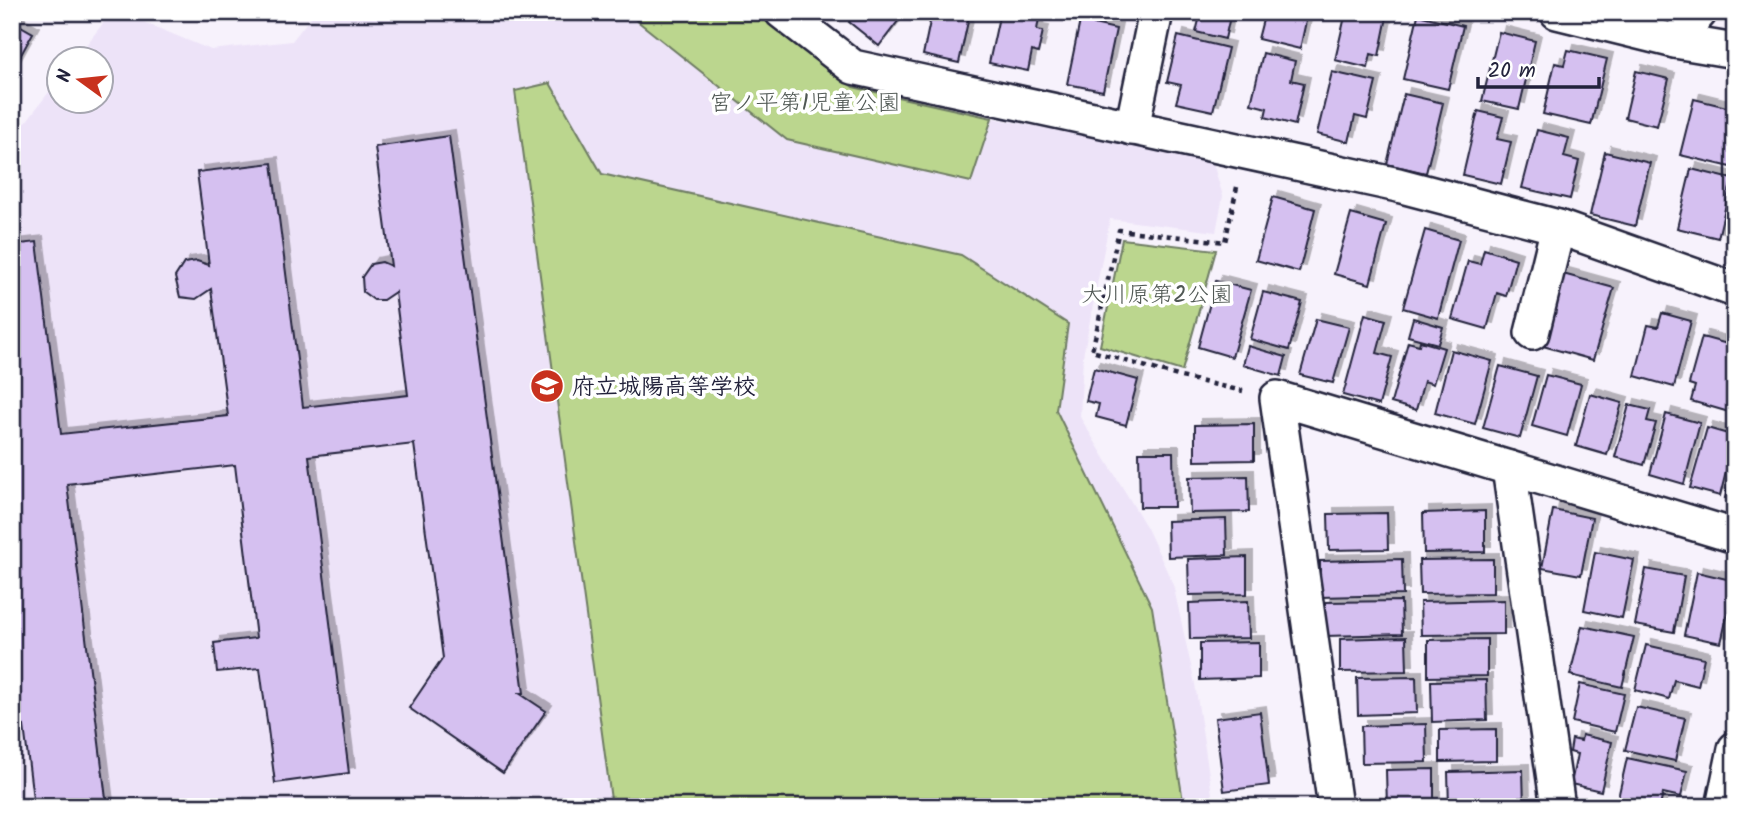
<svg xmlns="http://www.w3.org/2000/svg" width="1747" height="819" font-family="Kalam,'Klee One',sans-serif">
<style>
.built{fill:#ede3f8}
.green{fill:#bbd68e;stroke:#6e7c64;stroke-width:2}
.building{fill:#d5c0f0;stroke:#22223b;stroke-width:2;filter:url(#shadow)}
.lines{fill:none;stroke-linecap:round;stroke-linejoin:round}
.street-casing{stroke:#22223b;stroke-width:38}
.path{stroke:#22223b;stroke-width:4.5;stroke-dasharray:5 5;stroke-linecap:butt}
.street{stroke:#fff;stroke-width:33}
.labels{text-anchor:middle;stroke-width:7;stroke-linejoin:round;paint-order:stroke}
.park-label{font-size:23px;fill:#505854;stroke:#fff}
.poi-label{font-size:23px;font-weight:bold;fill:#22223b;stroke:#fff;text-anchor:start}
</style>
<defs>
<filter id="shadow"><feDropShadow dx="6" dy="-6" stdDeviation="0" flood-color="#0004"/></filter>
</defs>
<rect width="100%" height="100%" fill="#f7f2fc"/>
<filter id="ink" filterUnits="userSpaceOnUse"><feTurbulence type="fractalNoise" baseFrequency=".0143" numOctaves="2"/><feDisplacementMap in="SourceGraphic" scale="14" xChannelSelector="R" yChannelSelector="G"/><feConvolveMatrix kernelMatrix="1 2 1 2 8 2 1 2 1" color-interpolation-filters="sRGB"/></filter>
<g filter="url(#ink)">
<polygon class="built" points="112,12 119,12 211,50 292,41 315,12 626,12 787,140 971,182 992,118 1212,160 1223,196 1216,232 1110,219 1083,356 1080,417 1147,528 1173,584 1195,684 1214,807 12,807 12,140 59,79 60,102 102,102 102,60 75,59"/>
<g class="green">
<polygon points="626,12 756,12 853,87 992,118 971,182 787,140"/>
<polygon points="550,83 602,174 961,255 1068,324 1056,410 1152,607 1184,807 612,807 515,91"/>
<polygon points="1122,239 1216,250 1182,371 1100,346"/>
</g>
<g class="building">
<polygon points="856,12 905,12 879,46 849,22"/>
<polygon points="932,12 970,12 959,63 923,55"/>
<polygon points="1000,12 1040,12 1037,30 1043,31 1038,53 1032,51 1028,71 989,63"/>
<polygon points="1201,12 1231,12 1225,39 1196,32"/>
<polygon points="1265,12 1308,12 1300,49 1258,39"/>
<polygon points="1346,12 1388,12 1379,56 1371,54 1368,68 1335,60"/>
<polygon points="1418,15 1463,26 1448,89 1403,79"/>
<polygon points="12,21 33,33 12,71"/>
<polygon points="1080,21 1116,29 1103,91 1067,84"/>
<polygon points="1499,32 1535,41 1519,109 1482,101"/>
<polygon points="1178,36 1228,48 1213,111 1176,103 1181,85 1167,82"/>
<polygon points="1568,50 1607,59 1591,125 1543,114 1555,63 1564,65"/>
<polygon points="1263,53 1295,61 1291,80 1304,83 1295,125 1265,117 1267,108 1251,104"/>
<polygon points="1636,71 1669,79 1657,126 1625,118"/>
<polygon points="1332,72 1376,82 1367,119 1355,116 1349,142 1317,134"/>
<polygon points="1404,94 1443,103 1426,173 1387,164"/>
<polygon points="1694,99 1735,109 1735,149 1731,167 1680,155"/>
<polygon points="1478,111 1503,117 1497,139 1511,142 1501,184 1463,175"/>
<polygon points="1537,130 1569,138 1564,157 1579,161 1570,199 1522,188"/>
<polygon points="449,136 524,693 519,693 546,711 503,773 409,708 443,658 414,444 309,456 349,773 275,783 260,668 217,672 214,643 256,638 235,465 67,484 107,807 34,807 24,726 12,728 12,697 20,696 12,632 12,245 37,242 61,434 228,416 211,289 196,299 180,297 175,277 184,263 197,261 209,265 197,172 272,163 303,407 408,395 395,292 383,300 374,300 363,292 362,277 371,264 382,262 391,266 375,147"/>
<polygon points="1605,152 1650,163 1635,226 1590,215"/>
<polygon points="1691,169 1732,179 1718,238 1677,228"/>
<polygon points="1273,197 1315,209 1299,272 1256,260"/>
<polygon points="1351,214 1386,224 1370,284 1334,274"/>
<polygon points="1425,230 1459,240 1438,318 1403,308"/>
<polygon points="1484,249 1516,259 1506,296 1497,293 1487,329 1452,319 1468,261 1480,264"/>
<polygon points="1563,274 1614,288 1593,360 1543,346"/>
<polygon points="1216,281 1251,290 1232,357 1198,347"/>
<polygon points="1263,292 1302,302 1289,350 1250,339"/>
<polygon points="1662,313 1691,321 1674,387 1635,376 1648,325 1658,327"/>
<polygon points="1365,314 1386,320 1377,353 1392,357 1379,405 1343,395"/>
<polygon points="1413,318 1443,327 1438,344 1408,336"/>
<polygon points="1316,319 1349,327 1333,383 1300,375"/>
<polygon points="1702,337 1735,346 1735,397 1729,412 1691,401 1695,386 1689,384"/>
<polygon points="1420,341 1444,348 1433,384 1424,381 1416,410 1391,403 1408,342 1419,345"/>
<polygon points="1248,346 1286,357 1281,376 1243,365"/>
<polygon points="1451,350 1492,361 1475,424 1435,413"/>
<polygon points="1500,366 1537,376 1520,438 1483,428"/>
<polygon points="1094,368 1138,380 1126,425 1096,417 1099,404 1086,401"/>
<polygon points="1546,375 1581,384 1567,436 1532,426"/>
<polygon points="1590,394 1622,403 1607,455 1576,446"/>
<polygon points="1629,405 1650,410 1647,421 1656,423 1644,465 1615,457"/>
<polygon points="1666,414 1700,423 1684,484 1650,474"/>
<polygon points="1254,424 1254,460 1195,461 1195,425"/>
<polygon points="1707,428 1735,436 1720,496 1690,488"/>
<polygon points="1139,452 1173,452 1174,507 1140,507"/>
<polygon points="1735,464 1735,500 1725,498"/>
<polygon points="1248,476 1249,512 1190,513 1189,477"/>
<polygon points="1553,510 1592,518 1581,575 1542,568"/>
<polygon points="1485,511 1485,552 1424,553 1423,513"/>
<polygon points="1387,513 1388,549 1329,550 1328,514"/>
<polygon points="1226,519 1227,555 1168,557 1167,521"/>
<polygon points="1595,552 1634,560 1622,618 1584,610"/>
<polygon points="1247,557 1247,594 1189,595 1188,559"/>
<polygon points="1402,559 1403,595 1320,597 1320,561"/>
<polygon points="1493,559 1493,593 1420,594 1419,560"/>
<polygon points="1646,569 1684,576 1674,632 1635,625"/>
<polygon points="1697,572 1735,581 1721,643 1684,635"/>
<polygon points="1504,600 1504,634 1421,635 1420,602"/>
<polygon points="1248,601 1249,638 1190,639 1189,603"/>
<polygon points="1401,601 1402,634 1325,636 1325,602"/>
<polygon points="1582,626 1634,637 1622,687 1570,675"/>
<polygon points="1406,637 1407,671 1340,672 1340,639"/>
<polygon points="1487,639 1487,676 1428,677 1428,640"/>
<polygon points="1259,642 1259,678 1200,680 1200,643"/>
<polygon points="1646,645 1704,658 1698,686 1674,680 1669,699 1635,690"/>
<polygon points="1416,677 1417,713 1358,715 1357,678"/>
<polygon points="1486,680 1487,720 1432,722 1431,681"/>
<polygon points="1580,684 1624,694 1615,732 1572,722"/>
<polygon points="1636,707 1685,718 1675,761 1625,750"/>
<polygon points="1260,712 1269,785 1224,791 1215,718"/>
<polygon points="1426,724 1427,762 1362,763 1361,726"/>
<polygon points="1496,729 1496,761 1440,762 1440,730"/>
<polygon points="1582,735 1612,742 1601,791 1571,784 1577,754 1570,752 1572,739 1581,741"/>
<polygon points="1627,758 1687,771 1681,797 1663,793 1660,807 1616,807"/>
<polygon points="1434,769 1434,807 1387,807 1386,770"/>
<polygon points="1523,770 1524,807 1449,807 1448,772"/>
</g>
<g class="lines">
<g class="street-casing">
<g id="street">
<polyline points="782,12 853,67 1398,185 1558,227 1735,290"/>
<polyline points="1557,12 1675,41 1735,51"/>
<polyline points="1675,41 1700,12"/>
<polyline points="1132,128 1156,12"/>
<polyline points="1532,333 1558,227"/>
<polyline points="1509,468 1558,807"/>
<polyline points="1335,807 1277,398 1735,536"/>
<polyline points="1723,807 1735,749"/>
</g>
</g>
<polyline class="path" points="1237,187 1225,242 1119,230 1092,351 1181,377 1243,391"/>
<use href="#street" class="street"/>
</g>
</g>
<defs>
<g id="school-disc" transform="scale(1.75)"><circle r="9.5" fill="#c8321e" stroke="#fff"/><path d="M0-5L7-2L0 1L-7-2ZM-4 1L0 2.5L4 1V4Q0 6-4 4Z" fill="#fff"/></g>
</defs>
<g fill-rule="evenodd">
<use href="#school-disc" x="547" y="386"/>
</g>
<g class="labels">
<g class="park-label">
<text x="805" y="110">宮ノ平第1児童公園</text>
<text x="1157" y="302">大川原第2公園</text>
</g>
<g class="poi-label">
<text x="572" y="394">府立城陽高等学校</text>
</g>
</g>
<rect width="1747" height="819" fill="none" stroke="#fff" stroke-width="42"/>
<rect x="21" y="21" width="1705" height="777" fill="none" stroke="#22223b" stroke-width="2.5" filter="url(#ink)"/>
<g transform="translate(80 80) rotate(285)"><circle r="33" fill="#ffffff" stroke="#a7a7b1" stroke-width="2"/>
<path d="M0-5L12 26L0 18L-12 26Z" fill="#c8321e"/>
<text y="-10" font-size="19" font-weight="bold" text-anchor="middle" fill="#22223b">N</text>
</g>
<path d="M1478 77v10h121v-10" fill="none" stroke="#22223b" stroke-width="3.5"/>
<text x="1488" y="77" font-size="21" fill="#22223b" stroke="#ffffff" stroke-width="5" paint-order="stroke">20 m</text>
</svg>
